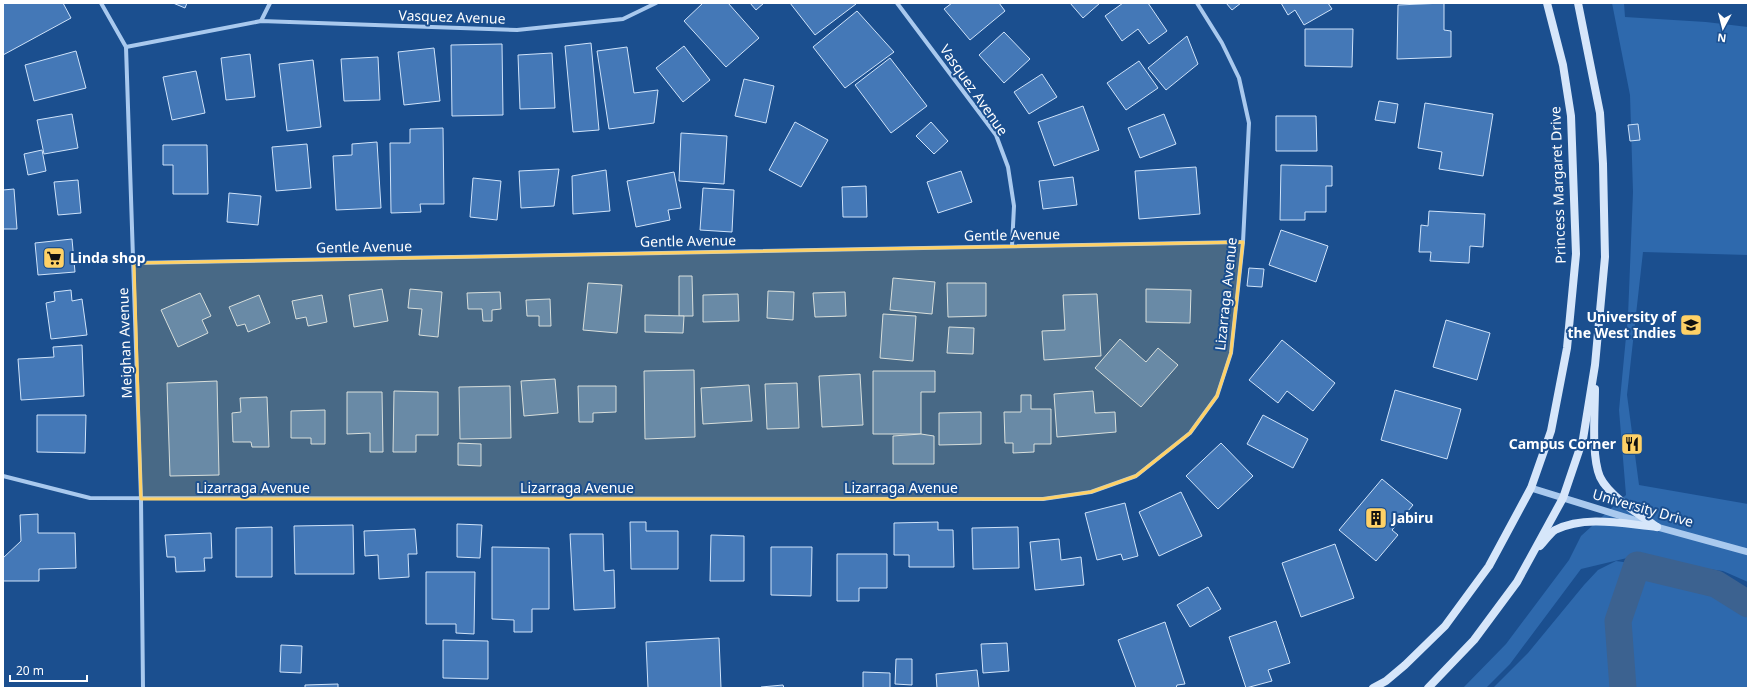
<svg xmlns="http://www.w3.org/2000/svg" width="1751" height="691" font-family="'Noto Sans',sans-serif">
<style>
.green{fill:#2e69ad}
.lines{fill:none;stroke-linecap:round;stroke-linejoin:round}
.canal{stroke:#3c6290;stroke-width:27}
.building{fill:#4478b7;stroke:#cfe3fa}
.minor{stroke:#a9c9ee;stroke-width:4}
.tertiary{stroke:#a9c9ee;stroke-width:7}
.secondary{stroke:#d6e6fa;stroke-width:8}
.marked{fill:#ffd166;fill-opacity:0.2;stroke:#ffd166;stroke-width:3;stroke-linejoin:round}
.labels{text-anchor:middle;stroke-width:4;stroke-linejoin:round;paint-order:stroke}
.street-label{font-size:14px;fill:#fff;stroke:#1b4f8f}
.poi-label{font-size:14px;font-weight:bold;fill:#fff;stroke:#1b4f8f;text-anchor:start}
</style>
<rect width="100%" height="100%" fill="#1b4f8f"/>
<g class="green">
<polygon points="1612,3 1624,3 1625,17 1706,22 1748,27 1748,255 1643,252 1627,395 1639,485 1748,504 1748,582 1723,571 1627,558 1581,569 1510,664 1486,688 1463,688 1506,644 1569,560 1581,536 1626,495 1619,410 1628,316 1633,192 1630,95"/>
<polygon points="1616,561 1679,570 1741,589 1748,593 1748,688 1493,688 1528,653 1584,585 1598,570"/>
</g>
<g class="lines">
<polyline class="canal" points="1623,688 1618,621 1637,565 1716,584 1748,604"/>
</g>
<g class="building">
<polygon points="3,3 63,3 71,18 3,55"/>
<polygon points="173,3 187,3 185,8"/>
<polygon points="703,3 728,3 759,38 726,67 684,21"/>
<polygon points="750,3 764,3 756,10"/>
<polygon points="790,3 855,3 856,4 815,35"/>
<polygon points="952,3 999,3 1005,11 970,40 944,9"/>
<polygon points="1070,3 1100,3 1083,18"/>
<polygon points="1123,3 1148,3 1167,31 1149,44 1138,29 1122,41 1105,16"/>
<polygon points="1226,3 1241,3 1232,10"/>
<polygon points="1281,3 1328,3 1332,9 1304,25 1295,10 1288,15"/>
<polygon points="1444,3 1444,30 1451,31 1451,57 1397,59 1398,5"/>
<polygon points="857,11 894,52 845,88 813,47"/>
<polygon points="1305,29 1353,29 1352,67 1305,66"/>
<polygon points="1004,32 1030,59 1004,83 979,55"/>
<polygon points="1187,36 1198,64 1166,90 1148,68"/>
<polygon points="591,43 599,130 573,132 565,46"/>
<polygon points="502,44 503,115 452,116 451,45"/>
<polygon points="684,46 710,80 683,102 656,68"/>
<polygon points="627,47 634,93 658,90 654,123 609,129 597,51"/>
<polygon points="434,48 440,101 404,105 398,52"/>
<polygon points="76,51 86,88 34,101 25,65"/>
<polygon points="552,53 555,108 520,109 518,55"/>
<polygon points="250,54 255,97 226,100 221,58"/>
<polygon points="378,57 380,100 344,101 341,59"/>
<polygon points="890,58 927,106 891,133 855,85"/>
<polygon points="313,60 321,127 287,131 279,64"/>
<polygon points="1139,61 1158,88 1126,110 1107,83"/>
<polygon points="196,71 205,113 172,120 163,77"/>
<polygon points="1042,74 1057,97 1029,114 1014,92"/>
<polygon points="744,79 774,86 766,123 735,116"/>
<polygon points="1379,101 1398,104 1395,123 1375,120"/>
<polygon points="1425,103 1493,114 1483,176 1439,169 1442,152 1418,148"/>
<polygon points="1083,106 1099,150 1054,166 1038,122"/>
<polygon points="72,114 78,148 44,154 37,120"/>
<polygon points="1164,114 1176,144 1140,158 1128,128"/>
<polygon points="1276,116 1316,116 1317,151 1276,151"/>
<polygon points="795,122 828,140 801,187 769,170"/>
<polygon points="931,122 948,141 934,154 916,136"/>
<polygon points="1638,124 1640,140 1630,141 1628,125"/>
<polygon points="443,128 444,204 420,204 421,212 391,213 390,143 410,143 410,129"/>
<polygon points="681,133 727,136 724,184 679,181"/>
<polygon points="377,142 381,208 336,210 333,156 352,155 352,144"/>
<polygon points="307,144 311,188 276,191 272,147"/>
<polygon points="163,145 207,145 208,194 173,194 173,165 163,165"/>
<polygon points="42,150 46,171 28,175 24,154"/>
<polygon points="1281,165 1332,166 1332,186 1326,186 1326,212 1305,212 1305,220 1280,220"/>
<polygon points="1196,167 1200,214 1139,219 1135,171"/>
<polygon points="559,169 554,206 521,208 519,171"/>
<polygon points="606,170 610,211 573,214 572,176"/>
<polygon points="961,171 972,202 938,213 927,182"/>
<polygon points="674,172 681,208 668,210 670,220 636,227 627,181"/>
<polygon points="1073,177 1077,205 1043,209 1039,181"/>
<polygon points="473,178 501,181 497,220 470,217"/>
<polygon points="78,180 81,213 58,215 54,182"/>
<polygon points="866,186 867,217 843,217 842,187"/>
<polygon points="703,188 734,190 732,232 700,230"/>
<polygon points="14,189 17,229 3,229 3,190"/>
<polygon points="229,193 261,196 258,225 227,222"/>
<polygon points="1429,211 1485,214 1483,247 1470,246 1469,263 1430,261 1431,252 1419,252 1421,225 1428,226"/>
<polygon points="1281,230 1328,246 1316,282 1269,265"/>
<polygon points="72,239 75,272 38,275 35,243"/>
<polygon points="1249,268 1264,269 1262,287 1247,286"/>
<polygon points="679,276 692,276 693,316 679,316"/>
<polygon points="893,278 935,282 932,314 890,310"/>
<polygon points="588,283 622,285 617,333 583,330"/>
<polygon points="947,283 986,283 986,316 948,317"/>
<polygon points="382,289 388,321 354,327 349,295"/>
<polygon points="410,289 442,292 438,337 419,335 422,309 408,308"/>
<polygon points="1146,289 1191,290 1190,323 1146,322"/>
<polygon points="71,290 72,301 82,299 87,335 51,339 46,303 55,301 54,292"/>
<polygon points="768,291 794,292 793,320 767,318"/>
<polygon points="500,292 501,309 492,310 492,321 483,321 482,309 468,309 467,293"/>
<polygon points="845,292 846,316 815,317 813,293"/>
<polygon points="200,293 211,316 202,320 208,333 178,347 161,310"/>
<polygon points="738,294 739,321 703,322 703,295"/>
<polygon points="1097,294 1101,356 1044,360 1042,331 1065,330 1063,295"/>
<polygon points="259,295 270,323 248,332 245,324 237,326 229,307"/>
<polygon points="322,295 327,322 308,326 306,317 296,319 292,301"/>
<polygon points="550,299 551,326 539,326 539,316 527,316 526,300"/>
<polygon points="883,314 916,316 913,361 880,358"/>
<polygon points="645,315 684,316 683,333 645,332"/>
<polygon points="1446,320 1490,333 1477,380 1433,367"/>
<polygon points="949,327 974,328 973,354 947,353"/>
<polygon points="1120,339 1146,362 1158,348 1178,365 1141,407 1095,368"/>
<polygon points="1282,340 1335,383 1313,411 1287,391 1278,403 1249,380"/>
<polygon points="82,345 84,396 21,400 18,359 54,357 53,347"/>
<polygon points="694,370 695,437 645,439 644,371"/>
<polygon points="873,371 935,371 935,392 921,392 921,434 873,434"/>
<polygon points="860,374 863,425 822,427 819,376"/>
<polygon points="555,379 558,413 524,416 521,381"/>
<polygon points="217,381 219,475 170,476 167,383"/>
<polygon points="797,383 799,428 767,429 765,384"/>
<polygon points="749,385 752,421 703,424 701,388"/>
<polygon points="510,386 511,438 460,439 459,387"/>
<polygon points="578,386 616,386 616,412 593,413 593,422 579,422"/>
<polygon points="1395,390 1461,409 1447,459 1381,440"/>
<polygon points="394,391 438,392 438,435 416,435 416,452 393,452"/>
<polygon points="1093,391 1095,413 1115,412 1116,432 1057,437 1054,394"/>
<polygon points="347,392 382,392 383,452 370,452 370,433 347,434"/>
<polygon points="1021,395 1031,395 1031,409 1051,409 1051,444 1034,444 1034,452 1013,453 1013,443 1005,443 1004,412 1021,412"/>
<polygon points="267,397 269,447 252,447 251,442 233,442 232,413 241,412 240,398"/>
<polygon points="325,410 325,444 311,444 311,438 291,438 291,411"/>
<polygon points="981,412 981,444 939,445 939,413"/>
<polygon points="37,415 86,415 85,453 37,452"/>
<polygon points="1263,415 1308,439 1293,468 1247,444"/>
<polygon points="921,434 934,436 934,464 893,464 893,436"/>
<polygon points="458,443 481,444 481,466 458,465"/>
<polygon points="1221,443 1253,476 1218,509 1186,476"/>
<polygon points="1382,479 1413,505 1392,530 1398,535 1376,561 1339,530"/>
<polygon points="1181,492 1202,536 1159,556 1139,512"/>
<polygon points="1125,503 1138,556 1123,560 1121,554 1097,560 1085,513"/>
<polygon points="38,514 38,533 75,533 76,568 39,569 39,581 3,581 3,558 21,541 20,515"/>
<polygon points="630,522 646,522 646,531 678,531 678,569 631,569"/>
<polygon points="938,522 938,530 953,530 954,567 909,567 909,555 894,555 894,523"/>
<polygon points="457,524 482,525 480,558 457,557"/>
<polygon points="353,525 354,574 295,574 294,526"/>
<polygon points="272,527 272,577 236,577 236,528"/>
<polygon points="1018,527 1019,568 973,569 972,528"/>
<polygon points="415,529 417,554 408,554 409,577 379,579 378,555 365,556 364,531"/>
<polygon points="211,533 212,558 204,558 205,571 176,572 175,557 167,557 165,535"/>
<polygon points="570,534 603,534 604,571 614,570 615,608 574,610"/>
<polygon points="711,535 744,536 744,581 710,581"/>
<polygon points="1059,539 1061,560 1081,557 1084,585 1035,590 1030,542"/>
<polygon points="1335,544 1354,598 1301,617 1282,563"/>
<polygon points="492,547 549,548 549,609 532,609 532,632 514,632 514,620 492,619"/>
<polygon points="771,547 812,547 811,596 771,595"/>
<polygon points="837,554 887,554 887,588 859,588 859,601 837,601"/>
<polygon points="426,572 475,572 474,634 456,633 456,624 426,624"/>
<polygon points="1208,587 1221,609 1190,627 1177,605"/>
<polygon points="1276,621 1290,663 1268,670 1272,681 1246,688 1229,637"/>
<polygon points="1165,622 1185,684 1177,685 1176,688 1136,688 1118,640"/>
<polygon points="719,638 721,688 648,688 646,642"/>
<polygon points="443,640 488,641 488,679 443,678"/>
<polygon points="1007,643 1009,671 983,673 981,644"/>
<polygon points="281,645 302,646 301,673 280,672"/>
<polygon points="896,659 912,659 912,685 895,684"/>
<polygon points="977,670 979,688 937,688 936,674"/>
<polygon points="863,672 890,673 890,688 863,688"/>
<polygon points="338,684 338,688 305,688 305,685"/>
<polygon points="783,685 784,688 761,688 761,687"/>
</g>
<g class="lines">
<g class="minor">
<polyline points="101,3 126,47 141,499 143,688"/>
<polyline points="897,3 996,135 1008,167 1014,206 1012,246"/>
<polyline points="261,21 270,3"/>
<polyline points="126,47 261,21 517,30 623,19 656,3"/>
<polyline points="134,263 1243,242"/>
<polyline points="3,476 90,498 1043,499 1091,492 1136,476 1190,433 1217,396 1231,353 1243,242 1249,123 1239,78 1222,43 1197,3"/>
</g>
<polyline class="tertiary" points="1531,488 1657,527 1748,552"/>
<g class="secondary">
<path d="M1595,389C1595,412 1591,456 1600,477C1609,496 1640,515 1657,527"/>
<path d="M1540,546C1545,541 1550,533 1555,530C1586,515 1624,524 1657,527"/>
<polyline points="1373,688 1386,681 1405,665 1445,626 1489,566 1531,488 1551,431 1567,348 1576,254 1571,116 1563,65 1547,3"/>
<polyline points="1428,688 1474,640 1517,582 1563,498 1583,439 1595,365 1605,257 1603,164 1600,113 1578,3"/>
</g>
</g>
<path class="marked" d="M1243,242L1231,353L1217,396L1190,433L1136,476L1091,492L1043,499H141L134,263Z"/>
<defs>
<g id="supermarket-square" transform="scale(1.15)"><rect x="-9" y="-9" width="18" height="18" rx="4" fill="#ffd166" stroke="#1b4f8f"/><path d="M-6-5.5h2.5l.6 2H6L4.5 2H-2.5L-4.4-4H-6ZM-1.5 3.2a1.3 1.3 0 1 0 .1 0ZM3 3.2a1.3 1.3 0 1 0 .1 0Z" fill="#111"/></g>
<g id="university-square" transform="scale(1.15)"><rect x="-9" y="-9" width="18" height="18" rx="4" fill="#ffd166" stroke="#1b4f8f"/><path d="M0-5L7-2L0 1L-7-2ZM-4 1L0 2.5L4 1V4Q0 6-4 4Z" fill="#111"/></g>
<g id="restaurant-square" transform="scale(1.15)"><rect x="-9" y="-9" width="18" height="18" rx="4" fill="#ffd166" stroke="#1b4f8f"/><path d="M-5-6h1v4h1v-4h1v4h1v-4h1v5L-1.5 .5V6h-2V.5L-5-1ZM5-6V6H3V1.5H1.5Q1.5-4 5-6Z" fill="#111"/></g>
<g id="building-square" transform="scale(1.15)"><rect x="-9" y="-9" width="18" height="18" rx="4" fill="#ffd166" stroke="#1b4f8f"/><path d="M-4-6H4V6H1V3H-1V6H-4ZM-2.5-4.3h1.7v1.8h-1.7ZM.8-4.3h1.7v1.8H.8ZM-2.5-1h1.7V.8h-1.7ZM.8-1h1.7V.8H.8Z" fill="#111"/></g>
</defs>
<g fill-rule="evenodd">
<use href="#supermarket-square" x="54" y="258"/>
<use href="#university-square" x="1691" y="325"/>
<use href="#restaurant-square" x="1632" y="444"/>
<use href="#building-square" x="1376" y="518"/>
</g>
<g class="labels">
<g class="street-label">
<text transform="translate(452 17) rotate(2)" y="5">Vasquez Avenue</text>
<text transform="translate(974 90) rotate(55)" y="5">Vasquez Avenue</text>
<text transform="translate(1558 185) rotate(-92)" y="5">Princess Margaret Drive</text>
<text transform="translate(1012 235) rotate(-1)" y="5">Gentle Avenue</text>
<text transform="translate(688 241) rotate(-1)" y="5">Gentle Avenue</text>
<text transform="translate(364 247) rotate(-1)" y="5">Gentle Avenue</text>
<text transform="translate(1226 294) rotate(-84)" y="5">Lizarraga Avenue</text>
<text transform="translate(125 343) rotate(-92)" y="5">Meighan Avenue</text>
<text x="253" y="493">Lizarraga Avenue</text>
<text x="577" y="493">Lizarraga Avenue</text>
<text x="901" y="493">Lizarraga Avenue</text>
<text transform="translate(1643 508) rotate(16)" y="5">University Drive</text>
</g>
<g class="poi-label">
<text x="70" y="263">Linda shop</text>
<text x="1676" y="322" text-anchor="end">University of<tspan x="1676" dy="16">the West Indies</tspan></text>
<text x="1616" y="449" text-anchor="end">Campus Corner</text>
<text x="1392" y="523">Jabiru</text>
</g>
</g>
<rect width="1751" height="691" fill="none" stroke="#ffffff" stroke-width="8"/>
<g transform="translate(1723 28) rotate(187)" stroke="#1b4f8f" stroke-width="3" paint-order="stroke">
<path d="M0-3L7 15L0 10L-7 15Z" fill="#ffffff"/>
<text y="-6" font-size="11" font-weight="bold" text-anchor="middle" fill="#ffffff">N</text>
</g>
<path d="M10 675v6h77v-6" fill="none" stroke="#ffffff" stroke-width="2"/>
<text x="16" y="675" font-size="12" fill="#ffffff" stroke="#1b4f8f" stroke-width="3" paint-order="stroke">20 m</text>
</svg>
